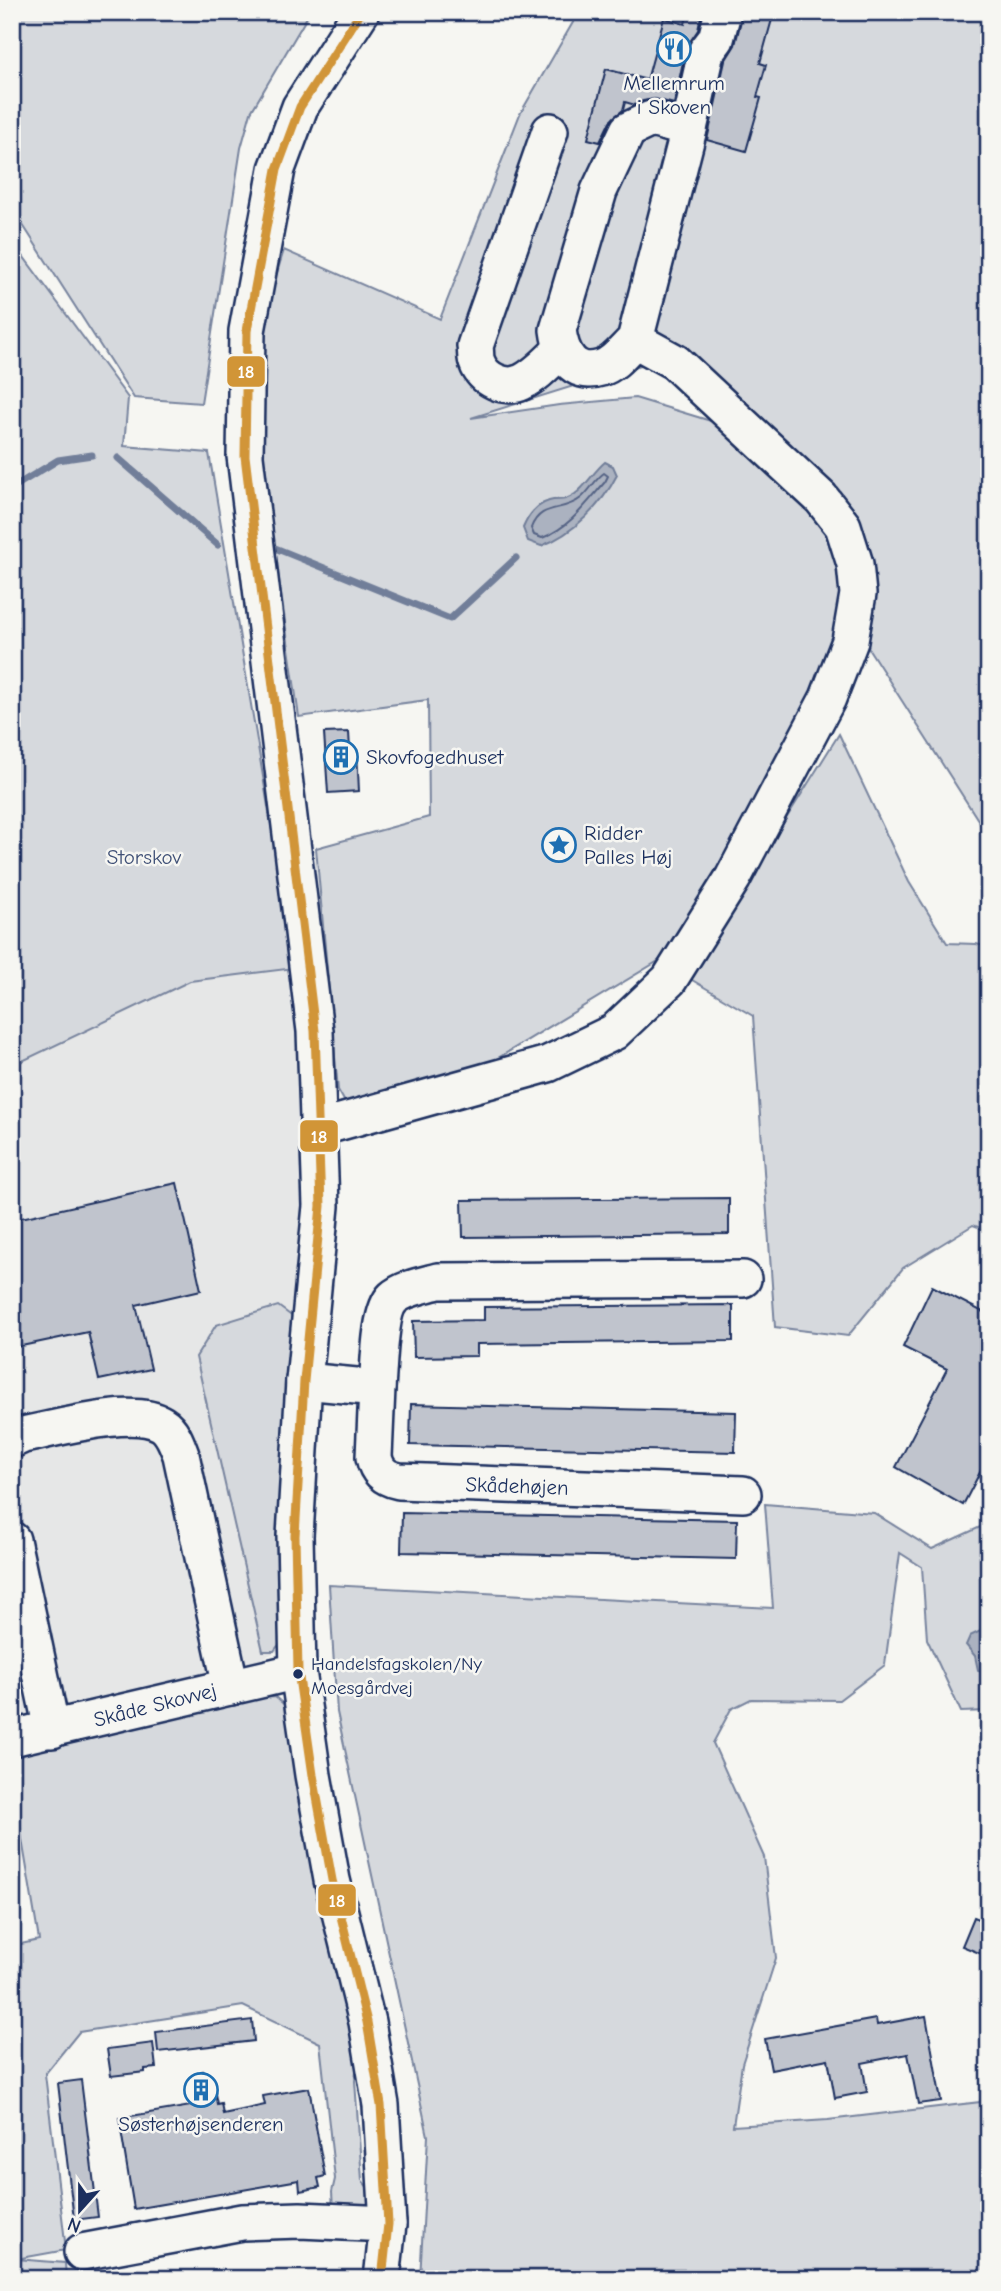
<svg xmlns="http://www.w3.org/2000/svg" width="1001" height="2291" font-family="'Comic Neue',sans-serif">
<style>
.built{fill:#e6e7e7}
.green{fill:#d6d9dd;stroke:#78849e;stroke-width:2}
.water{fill:#abb2c0;stroke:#717e99;stroke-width:2}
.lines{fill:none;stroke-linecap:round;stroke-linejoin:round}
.shore{stroke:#556385;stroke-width:2}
.stream{stroke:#717e99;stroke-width:7}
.building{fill:#c0c4cd;stroke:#1b2f5e;stroke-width:2}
.minor-casing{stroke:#1b2f5e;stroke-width:40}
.minor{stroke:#f6f6f2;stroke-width:35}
.bus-1-casing{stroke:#f6f6f2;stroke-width:14}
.bus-1{stroke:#d19537;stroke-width:9}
.bus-dot{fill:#1b2f5e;stroke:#f6f6f2;stroke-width:2.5}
.labels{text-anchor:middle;stroke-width:5;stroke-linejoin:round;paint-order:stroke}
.bus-label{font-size:19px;fill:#1b2f5e;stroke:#f6f6f2;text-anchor:start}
.poi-label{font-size:21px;fill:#1b2f5e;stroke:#f6f6f2}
.park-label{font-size:21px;fill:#405177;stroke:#f6f6f2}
.street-label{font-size:21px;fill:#1b2f5e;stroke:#f6f6f2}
.line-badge{stroke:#f6f6f2;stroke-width:2.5}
.badge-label{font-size:19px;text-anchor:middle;font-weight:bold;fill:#fff}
</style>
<rect width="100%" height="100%" fill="#f6f6f2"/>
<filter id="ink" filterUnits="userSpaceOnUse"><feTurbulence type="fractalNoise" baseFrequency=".0143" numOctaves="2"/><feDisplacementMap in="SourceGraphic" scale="14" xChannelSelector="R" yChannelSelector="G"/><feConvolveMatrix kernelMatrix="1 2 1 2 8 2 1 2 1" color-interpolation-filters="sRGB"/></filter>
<g filter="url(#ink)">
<polygon class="built" points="295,968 306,1091 301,1216 282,1501 278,1651 217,1680 12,1723 12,1066 190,981"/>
<g class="green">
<polygon points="12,12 310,12 251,112 241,148 201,403 134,398 12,208"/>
<polygon points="579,12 989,12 989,837 865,643 865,557 676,354 471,418 559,405 635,398 724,425 782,479 831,537 844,596 831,669 808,719 668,955 483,1067 346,1104 338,1090 316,848 429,817 428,700 299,717 264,477 264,314 284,250 440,319 520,114"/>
<polygon points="12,241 128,398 124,446 209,453 295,968 190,981 12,1066"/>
<polygon points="839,734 909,882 947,943 976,944 989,947 989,1231 973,1225 903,1268 848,1336 775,1327 753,1016 687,977"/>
<polygon points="278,1306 297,1320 283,1639 274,1651 263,1651 196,1357 216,1325"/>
<polygon points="765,1504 874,1513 932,1549 989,1523 989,1711 961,1712 927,1639 922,1567 900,1553 885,1665 839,1700 751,1699 731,1709 713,1743 764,1857 776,1958 742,2064 733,2126 828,2120 980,2102 989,2083 989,2279 420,2279 428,2136 337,1712 329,1585 773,1608"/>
<polygon points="275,1697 292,1711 359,2042 355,2081 362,2180 373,2195 366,2208 333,2209 332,2192 335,2179 320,2043 243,2006 79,2032 45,2074 66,2250 16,2259 65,2263 66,2279 12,2279 12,1946 39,1940 12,1780 12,1754 253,1698"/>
</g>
<g class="water">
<path d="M605,462L613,466L617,475C602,505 573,534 541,546L528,541L523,528C528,516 535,505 549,501C560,498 562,503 575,494C586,486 594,471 605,462Z"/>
<polygon points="989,1627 989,1677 978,1670 975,1656 966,1645 970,1636"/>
</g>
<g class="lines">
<path class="shore" d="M604,473L608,476L605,482C586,504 569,528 542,538L534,535L531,528C541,502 563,513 581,498C590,491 595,479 604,473Z"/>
<g class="stream">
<polyline points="118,458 218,545"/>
<polyline points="12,488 58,460 92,455"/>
<polyline points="275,548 450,619 516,558"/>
</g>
</g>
<g class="building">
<polygon points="688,12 702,12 698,30 686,48 674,104 655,99 643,101 635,105 625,102 623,110 610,121 600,142 588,139 606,69 647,80 664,18 685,24"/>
<polygon points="743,12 774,12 760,63 766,65 757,97 761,98 746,151 707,140 725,61 735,45"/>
<polygon points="349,732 350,750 357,750 359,791 328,793 324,733"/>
<polygon points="177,1183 201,1290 136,1305 151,1369 99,1380 88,1332 12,1348 12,1220"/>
<polygon points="729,1198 729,1234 463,1237 462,1200"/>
<polygon points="932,1286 989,1315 989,1455 963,1505 896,1467 947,1369 903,1347"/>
<polygon points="733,1305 733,1341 477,1344 477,1356 414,1357 413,1321 484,1320 484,1307"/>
<polygon points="411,1404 736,1412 735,1452 410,1445"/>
<polygon points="402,1513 737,1520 736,1559 401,1552"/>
<polygon points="974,1917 989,1923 989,1957 962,1946"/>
<polygon points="926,2016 941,2101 918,2104 908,2054 862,2063 867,2092 835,2098 828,2059 771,2070 765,2039 876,2019 877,2025"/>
<polygon points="252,2020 254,2041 158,2052 156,2032"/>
<polygon points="153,2043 156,2068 145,2069 145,2072 111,2076 107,2049"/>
<polygon points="202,2071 213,2084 217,2104 221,2103 223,2114 265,2105 263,2096 309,2088 325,2176 318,2178 320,2187 300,2191 299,2180 134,2209 119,2118 191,2106 188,2089 190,2083"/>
<polygon points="81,2080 98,2217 74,2220 58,2083"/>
</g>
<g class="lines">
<g class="minor-casing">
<g id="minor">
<polyline points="361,12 300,107 277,169 247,331 245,456 315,1031 321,1206 304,1381 295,1536 298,1671 313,1775 332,1880 367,2022 381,2105 388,2224 382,2279"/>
<polyline points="689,129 706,52 716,39 723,12"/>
<path d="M550,131L475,346C476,351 475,358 477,362C483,380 506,390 522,382C537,375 549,361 561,350"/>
<path d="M319,1128L548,1064L614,1032L669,980L733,878L828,698L850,641L858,594L855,564L843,526L821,498L675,362L635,340L689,129L651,119L628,130L599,191L558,330C561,353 572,377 601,368C615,364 625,349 635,340"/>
<path d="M304,1381L377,1388L374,1457C377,1472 385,1478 399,1481L743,1494"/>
<path d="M377,1388C379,1369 379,1311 393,1298C404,1288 424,1285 438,1281L743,1279"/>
<path d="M12,1440L23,1435C55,1429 133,1406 162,1424C172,1430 177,1444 181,1455L231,1687"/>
<polyline points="12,1540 52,1730"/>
<polyline points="12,1738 298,1671"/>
<polyline points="82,2252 242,2222 300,2220 388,2224"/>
</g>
</g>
<use href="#minor" class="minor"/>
<g class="bus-1-casing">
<polyline id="bus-1" points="361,12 300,107 277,169 247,331 245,456 315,1031 321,1206 304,1381 295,1536 298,1671 313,1775 332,1880 367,2022 381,2105 388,2224 382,2279"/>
</g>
<use href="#bus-1" class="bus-1"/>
</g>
</g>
<defs>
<g id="restaurant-ring" transform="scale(1.75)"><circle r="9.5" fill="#f6f6f2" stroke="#1f6fb2" stroke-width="1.5"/><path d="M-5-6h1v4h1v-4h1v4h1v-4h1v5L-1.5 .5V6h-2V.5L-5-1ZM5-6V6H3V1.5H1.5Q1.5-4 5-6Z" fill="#1f6fb2"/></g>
<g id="building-ring" transform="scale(1.75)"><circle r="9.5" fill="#f6f6f2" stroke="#1f6fb2" stroke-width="1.5"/><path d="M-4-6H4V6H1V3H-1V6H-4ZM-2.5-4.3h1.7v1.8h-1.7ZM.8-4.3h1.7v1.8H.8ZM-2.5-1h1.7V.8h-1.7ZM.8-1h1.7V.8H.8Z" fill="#1f6fb2"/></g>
<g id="sight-ring" transform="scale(1.75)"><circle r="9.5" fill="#f6f6f2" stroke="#1f6fb2" stroke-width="1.5"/><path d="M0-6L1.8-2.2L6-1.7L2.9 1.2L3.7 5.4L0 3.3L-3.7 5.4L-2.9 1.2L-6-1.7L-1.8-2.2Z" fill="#1f6fb2"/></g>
</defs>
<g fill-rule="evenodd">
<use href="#restaurant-ring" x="674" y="49"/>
<use href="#building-ring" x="341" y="757"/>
<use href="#sight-ring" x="559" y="845"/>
<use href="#building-ring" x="201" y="2090"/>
</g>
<circle class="bus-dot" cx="298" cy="1674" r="6"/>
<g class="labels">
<g class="bus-label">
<text x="311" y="1670">Handelsfagskolen/Ny<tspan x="311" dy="24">Moesgårdvej</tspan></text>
</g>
<g class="poi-label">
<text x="674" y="90">Mellemrum<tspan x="674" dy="24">i Skoven</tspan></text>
<text x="366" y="764" text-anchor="start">Skovfogedhuset</text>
<text x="584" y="840" text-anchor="start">Ridder<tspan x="584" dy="24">Palles Høj</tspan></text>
<text x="201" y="2131">Søsterhøjsenderen</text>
</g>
<g class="park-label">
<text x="144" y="864">Storskov</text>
</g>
<g class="street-label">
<text transform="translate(517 1486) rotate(2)" y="7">Skådehøjen</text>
<text transform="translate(155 1705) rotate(-14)" y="7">Skåde Skovvej</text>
</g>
</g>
<g class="line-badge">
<rect x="226" y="355" width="40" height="33" rx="7" fill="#d19537"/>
<rect x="299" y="1119" width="40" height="34" rx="7" fill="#d19537"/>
<rect x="317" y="1883" width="40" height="34" rx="7" fill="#d19537"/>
</g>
<g class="badge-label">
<text x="246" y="378">18</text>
<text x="319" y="1143">18</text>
<text x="337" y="1907">18</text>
</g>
<rect width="1001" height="2291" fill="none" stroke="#f6f6f2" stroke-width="42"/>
<rect x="21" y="21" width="959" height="2249" fill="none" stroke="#1b2f5e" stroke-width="2.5" filter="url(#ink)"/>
<g transform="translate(80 2210) rotate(201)" stroke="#f6f6f2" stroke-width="5" paint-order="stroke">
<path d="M0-5L12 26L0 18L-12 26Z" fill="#1b2f5e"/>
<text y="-10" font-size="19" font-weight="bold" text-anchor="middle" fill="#1b2f5e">N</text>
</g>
</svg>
